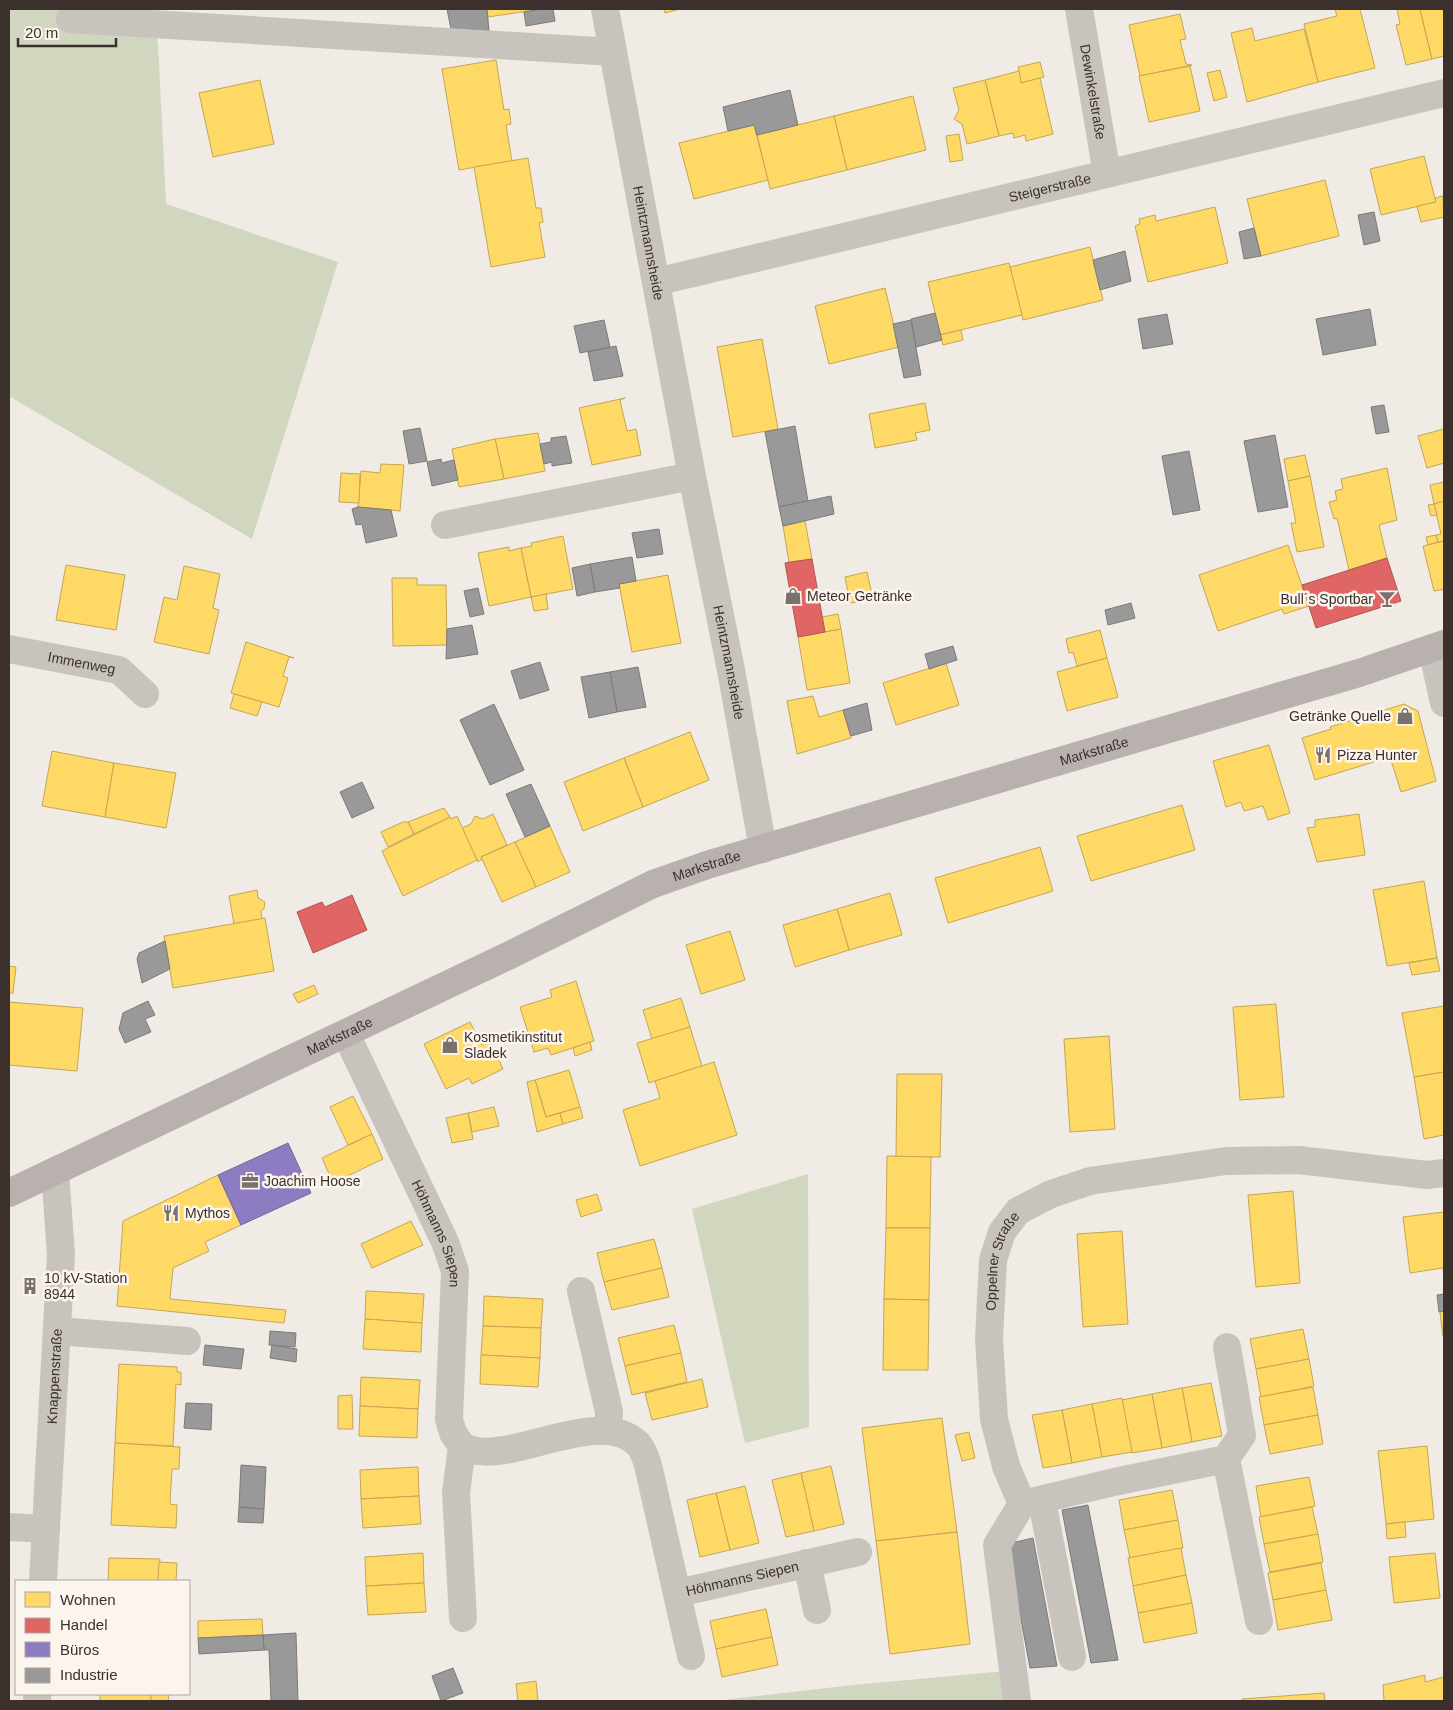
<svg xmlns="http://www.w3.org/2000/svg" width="1453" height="1710" font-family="Arial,sans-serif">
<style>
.green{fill:#d1d6bf}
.homes{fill:#ffd966;stroke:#c4a654}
.shops{fill:#e06666;stroke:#ae5654}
.offices{fill:#8e7cc3;stroke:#756595}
.industry{fill:#999;stroke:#7d7a78}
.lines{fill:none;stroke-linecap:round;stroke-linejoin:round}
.minor{stroke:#c9c3be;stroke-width:28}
.major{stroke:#b8b1ad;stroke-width:28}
.labels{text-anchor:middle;stroke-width:5;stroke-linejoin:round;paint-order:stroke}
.street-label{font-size:14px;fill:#3b302b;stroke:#fbf5ee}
.poi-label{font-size:14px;fill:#3b302b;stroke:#fbf5ee;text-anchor:start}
</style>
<rect width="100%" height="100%" fill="#f0ebe5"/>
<g class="green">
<polygon points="9,9 151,9 158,44 166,204 338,262 252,539 9,396"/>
<polygon points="808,1174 809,1427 745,1443 692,1209"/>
<polygon points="1006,1671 1009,1701 715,1701 853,1685"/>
</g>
<g class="homes">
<polygon points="487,9 542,9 488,17"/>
<polygon points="664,9 680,9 665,13"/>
<polygon points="1335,9 1360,9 1375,68 1318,82 1304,24 1337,16"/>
<polygon points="1397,9 1420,9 1432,59 1406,65 1396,25 1400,24"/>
<polygon points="1420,9 1444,9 1444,56 1432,59"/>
<polygon points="1180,14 1186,39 1180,40 1186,64 1192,65 1140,76 1129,25"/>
<polygon points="1252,28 1255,41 1304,29 1318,82 1247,102 1231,33"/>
<polygon points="496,60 504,110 509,109 511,124 506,125 512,161 459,170 442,69"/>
<polygon points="1040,62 1044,77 1021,83 1018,67"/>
<polygon points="1190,66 1200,111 1149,122 1139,76"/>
<polygon points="1220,70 1227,97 1214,101 1207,73"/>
<polygon points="1019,71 1021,83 1040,78 1053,134 1026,141 1025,135 1014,138 1013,133 999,136 985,80"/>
<polygon points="260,80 274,144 213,157 199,93"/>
<polygon points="985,80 999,136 967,144 962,124 954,119 959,110 953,88"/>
<polygon points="913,96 926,150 847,170 834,116"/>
<polygon points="834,116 847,170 770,189 757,135"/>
<polygon points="754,125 768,180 694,199 679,143"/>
<polygon points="959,134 963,160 950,162 946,136"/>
<polygon points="1424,156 1436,202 1381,215 1370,169"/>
<polygon points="528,158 536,208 541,208 543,222 539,223 545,257 491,267 474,167"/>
<polygon points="1325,180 1339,236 1261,256 1247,199"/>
<polygon points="1443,196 1444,217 1421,222 1417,206 1436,202 1435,198"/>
<polygon points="1215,207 1228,263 1148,282 1135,226 1140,224 1139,219 1155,215 1156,221"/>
<polygon points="1090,247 1103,300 1023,320 1010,267"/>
<polygon points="1009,263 1022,315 940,335 928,282"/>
<polygon points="885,288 899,347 829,364 815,306"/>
<polygon points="961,330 963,340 943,345 940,335"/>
<polygon points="762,339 778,429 733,437 717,347"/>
<polygon points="625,398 620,400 627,431 636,429 641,455 592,465 579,408"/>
<polygon points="925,403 930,430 915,433 917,440 875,448 869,414"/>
<polygon points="1444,429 1444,463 1427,468 1418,436"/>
<polygon points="538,433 545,471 504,479 495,439"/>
<polygon points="495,439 504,479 459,487 452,449"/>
<polygon points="1305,455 1310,476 1288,481 1284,459"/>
<polygon points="381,464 404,465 400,511 358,507 361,471 380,473"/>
<polygon points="1387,468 1397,520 1379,525 1387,558 1349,570 1337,518 1334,519 1329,502 1337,500 1335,491 1343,489 1341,479"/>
<polygon points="341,473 360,474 359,503 339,502"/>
<polygon points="1310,476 1324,547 1297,552 1291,523 1296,523 1288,481"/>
<polygon points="1444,482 1444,501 1434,504 1430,485"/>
<polygon points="1444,501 1444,541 1438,542 1436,535 1441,534 1434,504"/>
<polygon points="1434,504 1437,515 1431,516 1428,505"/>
<polygon points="805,521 812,559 789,562 783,526"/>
<polygon points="1436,535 1438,542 1428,545 1426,537"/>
<polygon points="563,536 573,589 531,597 521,548 532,546 531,543"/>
<polygon points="1444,541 1444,589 1434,591 1423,546"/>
<polygon points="1288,545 1309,606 1284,614 1282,609 1218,631 1199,575"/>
<polygon points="509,547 509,551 521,548 531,597 489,606 478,553"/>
<polygon points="66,565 125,575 116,630 56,620"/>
<polygon points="184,566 220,574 213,608 219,610 209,654 154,642 164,597 177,600"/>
<polygon points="867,572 873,599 850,603 845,577"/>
<polygon points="668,575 681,643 632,652 619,584"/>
<polygon points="392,578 417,578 417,585 446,585 447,645 393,646"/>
<polygon points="546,594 548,609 534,611 531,597"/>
<polygon points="838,614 841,629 825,632 822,617"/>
<polygon points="841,629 850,683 807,690 798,637"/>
<polygon points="1100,630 1107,658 1077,666 1073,652 1069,653 1066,639"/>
<polygon points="246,642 294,658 289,657 283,676 288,678 279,707 231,693"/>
<polygon points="1107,658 1118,697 1067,711 1057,672"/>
<polygon points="946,663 959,705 896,725 883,683"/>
<polygon points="234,694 262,702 257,716 230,708"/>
<polygon points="813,696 819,717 843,710 851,738 797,754 787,701"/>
<polygon points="1404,704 1418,711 1436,781 1401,792 1390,757 1315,780 1302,738 1331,729 1330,727"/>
<polygon points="690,732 709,780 643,807 624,758"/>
<polygon points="1269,745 1290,813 1268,820 1263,806 1244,811 1241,802 1226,807 1213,761"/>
<polygon points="52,751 114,763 105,817 42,806"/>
<polygon points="624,758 643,807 583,831 564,782"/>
<polygon points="114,763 176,773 166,828 105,817"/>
<polygon points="1182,805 1195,850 1091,881 1077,836"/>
<polygon points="444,808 450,817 414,834 408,822"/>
<polygon points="493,814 507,845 481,857 482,859 478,862 462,828 471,824 475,816 483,819"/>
<polygon points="1359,814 1365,855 1317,862 1307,828 1315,827 1315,820"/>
<polygon points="457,816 477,860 403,896 382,851 450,817 451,819"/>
<polygon points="403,822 408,822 414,834 388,847 381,832"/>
<polygon points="550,826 570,872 536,887 515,842"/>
<polygon points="515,842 536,887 502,902 481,857"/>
<polygon points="1040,847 1053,891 948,923 935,878"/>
<polygon points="1424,881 1437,958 1387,966 1373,890"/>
<polygon points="257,890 258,898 265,902 264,909 261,911 262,919 234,924 229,896"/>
<polygon points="890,893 902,935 849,950 837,909"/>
<polygon points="837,909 849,950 795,967 783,925"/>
<polygon points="265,918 274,971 173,988 164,936"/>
<polygon points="730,931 745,980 701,994 686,945"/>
<polygon points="1437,958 1440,971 1412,975 1409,963"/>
<polygon points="9,966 16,967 13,993 9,993"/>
<polygon points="576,981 594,1041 551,1055 548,1048 534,1052 520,1007 552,997 550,990"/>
<polygon points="314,985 318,994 298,1003 293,994"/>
<polygon points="681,998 690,1027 652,1039 643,1010"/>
<polygon points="9,1002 83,1008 77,1071 9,1065"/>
<polygon points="1276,1004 1284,1097 1240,1100 1233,1007"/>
<polygon points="1444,1006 1444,1072 1414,1077 1402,1013"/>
<polygon points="470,1022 482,1045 490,1041 503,1069 472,1084 469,1078 446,1089 424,1044"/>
<polygon points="690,1027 702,1066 649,1083 637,1043"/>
<polygon points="1109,1036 1115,1129 1070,1132 1064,1039"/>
<polygon points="590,1042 592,1050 575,1056 573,1048"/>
<polygon points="714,1062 737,1135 640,1166 623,1110 660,1098 655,1081"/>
<polygon points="569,1070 580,1107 546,1117 535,1080"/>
<polygon points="1444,1072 1444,1135 1424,1139 1414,1077"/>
<polygon points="897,1074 942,1074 940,1157 896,1157"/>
<polygon points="535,1080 546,1117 560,1113 563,1124 537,1132 527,1082"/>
<polygon points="353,1096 372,1134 348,1145 330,1107"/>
<polygon points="494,1107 499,1126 472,1132 468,1113"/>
<polygon points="580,1107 583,1118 563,1124 560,1113"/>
<polygon points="468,1113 473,1139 452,1143 446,1118"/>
<polygon points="372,1134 383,1159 333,1183 322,1158"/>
<polygon points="887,1156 931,1157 930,1228 886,1228"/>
<polygon points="218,1175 241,1225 205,1242 209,1251 173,1268 170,1299 286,1310 284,1323 117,1306 123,1221"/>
<polygon points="1293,1191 1300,1283 1256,1287 1248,1195"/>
<polygon points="597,1194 602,1210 581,1217 576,1200"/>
<polygon points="1444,1212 1444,1274 1443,1268 1410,1273 1403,1217"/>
<polygon points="411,1221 423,1245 372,1268 361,1244"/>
<polygon points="886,1228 930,1228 929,1300 884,1299"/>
<polygon points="1122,1231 1128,1324 1083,1327 1077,1234"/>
<polygon points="654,1239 662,1268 604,1282 597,1253"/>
<polygon points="662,1268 669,1297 612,1310 604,1282"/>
<polygon points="32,1280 34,1291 28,1291 27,1281"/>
<polygon points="366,1291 424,1294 422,1323 365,1319"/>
<polygon points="484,1296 543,1299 541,1328 483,1326"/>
<polygon points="884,1299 929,1300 928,1370 883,1370"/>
<polygon points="1444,1311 1444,1336 1443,1336 1440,1312"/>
<polygon points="365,1319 422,1323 421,1352 363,1349"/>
<polygon points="674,1325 681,1353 625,1366 618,1338"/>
<polygon points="483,1326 541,1328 540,1358 481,1355"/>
<polygon points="1303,1329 1309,1359 1256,1369 1250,1339"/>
<polygon points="681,1353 687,1382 632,1395 625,1366"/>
<polygon points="481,1355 540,1358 538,1387 480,1384"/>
<polygon points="1309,1359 1314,1386 1261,1397 1256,1369"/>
<polygon points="119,1364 177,1367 177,1372 181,1372 181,1385 176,1384 173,1446 115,1443"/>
<polygon points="361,1377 420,1380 418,1409 360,1406"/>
<polygon points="702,1379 708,1407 652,1420 645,1393"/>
<polygon points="1211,1383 1222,1436 1192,1442 1182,1388"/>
<polygon points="1313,1387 1318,1415 1264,1425 1259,1397"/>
<polygon points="1182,1388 1192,1442 1162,1448 1152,1394"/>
<polygon points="1152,1394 1162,1448 1132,1453 1122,1400"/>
<polygon points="352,1395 353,1429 338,1429 338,1396"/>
<polygon points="1122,1398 1132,1452 1102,1457 1092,1404"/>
<polygon points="1092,1404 1102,1457 1072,1463 1062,1410"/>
<polygon points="360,1406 418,1409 417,1438 359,1436"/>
<polygon points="1062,1410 1072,1463 1043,1468 1032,1415"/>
<polygon points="1318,1415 1323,1444 1270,1454 1264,1425"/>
<polygon points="942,1418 957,1532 876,1541 862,1428"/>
<polygon points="969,1432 975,1458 962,1461 955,1435"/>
<polygon points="115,1443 180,1447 179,1469 172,1469 170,1504 177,1505 176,1528 111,1525"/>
<polygon points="1427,1446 1434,1519 1386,1524 1378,1451"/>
<polygon points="831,1466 844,1524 814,1531 801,1473"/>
<polygon points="418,1467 419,1496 361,1499 360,1470"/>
<polygon points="801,1473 814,1531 786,1537 772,1480"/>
<polygon points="1309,1477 1315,1506 1261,1517 1256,1486"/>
<polygon points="745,1486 759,1543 730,1550 716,1493"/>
<polygon points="1172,1490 1178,1520 1124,1530 1119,1500"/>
<polygon points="716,1493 730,1550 700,1557 687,1500"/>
<polygon points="419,1496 421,1524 363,1528 361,1499"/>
<polygon points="1312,1507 1318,1534 1264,1544 1259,1517"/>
<polygon points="1178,1520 1183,1548 1130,1558 1124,1530"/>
<polygon points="1405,1522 1406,1537 1387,1539 1386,1524"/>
<polygon points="957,1532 970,1644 890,1654 876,1541"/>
<polygon points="1318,1534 1323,1562 1270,1572 1264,1544"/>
<polygon points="1181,1548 1186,1575 1133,1586 1128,1558"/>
<polygon points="423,1553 424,1583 366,1586 365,1557"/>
<polygon points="1435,1553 1440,1598 1394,1603 1389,1557"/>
<polygon points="109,1558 160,1559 158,1581 108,1581"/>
<polygon points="159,1562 177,1563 176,1581 158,1581"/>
<polygon points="1321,1563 1326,1590 1273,1600 1268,1573"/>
<polygon points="1186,1575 1192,1603 1138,1613 1133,1586"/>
<polygon points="424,1583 426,1612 368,1615 366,1586"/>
<polygon points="1326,1590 1332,1620 1278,1630 1273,1600"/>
<polygon points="1192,1603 1197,1633 1144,1643 1138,1613"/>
<polygon points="766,1609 772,1637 716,1649 710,1621"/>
<polygon points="262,1619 263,1635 198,1638 198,1621"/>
<polygon points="772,1637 778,1665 722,1677 716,1649"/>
<polygon points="1425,1675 1425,1682 1444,1677 1444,1701 1384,1701 1383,1685"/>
<polygon points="536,1681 538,1701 518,1701 516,1684"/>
<polygon points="1324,1693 1325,1701 1242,1701 1242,1699"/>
<rect x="100" y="1694" width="51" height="7"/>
<polygon points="151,1694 169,1694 168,1701 151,1701"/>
</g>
<g class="shops">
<polygon points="1387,558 1401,601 1316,628 1302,585"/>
<polygon points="812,559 825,632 798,637 785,563"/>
<polygon points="352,895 367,930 313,953 297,912 322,902 325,907"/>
</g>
<polygon class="offices" points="288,1143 311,1193 241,1225 218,1175"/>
<g class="industry">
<polygon points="447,9 487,9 489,31 451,29"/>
<polygon points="542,9 553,9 555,21 526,26 524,12"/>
<polygon points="790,90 798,125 757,135 754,125 728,131 723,107"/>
<polygon points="1374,212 1380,241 1364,245 1358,215"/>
<polygon points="1254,228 1261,256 1244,259 1239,232"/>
<polygon points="1125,251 1131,281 1100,290 1093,260"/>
<polygon points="1370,309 1376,345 1323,355 1316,319"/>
<polygon points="935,313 942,340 916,347 911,319"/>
<polygon points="1167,314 1173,344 1143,349 1138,319"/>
<polygon points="604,320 610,347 580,353 574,326"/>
<polygon points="911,320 921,375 904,378 893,324"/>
<polygon points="616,346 623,376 594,381 588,352"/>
<polygon points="1384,405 1389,432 1376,434 1371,407"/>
<polygon points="795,426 808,501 779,507 765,432"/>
<polygon points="420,428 427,461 409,464 403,431"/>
<polygon points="1275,435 1288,507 1258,512 1244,441"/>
<polygon points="566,436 572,463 552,466 552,462 544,464 540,444 551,442 551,438"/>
<polygon points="1189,451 1200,510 1173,515 1162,456"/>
<polygon points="441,459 442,463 454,460 458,480 432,486 427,462"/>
<polygon points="831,496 834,514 783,526 779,507"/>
<polygon points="358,507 391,510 397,536 366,543 362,524 356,525 352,509"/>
<polygon points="659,529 663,554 637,558 632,533"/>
<polygon points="632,557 636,581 619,584 620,588 595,592 590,564"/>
<polygon points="590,564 595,592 577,596 572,568"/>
<polygon points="478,588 484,614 470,617 464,591"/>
<polygon points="1131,603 1135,618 1108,625 1105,610"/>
<polygon points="472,625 478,654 446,659 447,629"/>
<polygon points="953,646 957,660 929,669 925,654"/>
<polygon points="540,662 549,690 520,699 511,671"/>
<polygon points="638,667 646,707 617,712 610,672"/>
<polygon points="610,672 617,712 589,718 581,677"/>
<polygon points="867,703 872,730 851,736 843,710"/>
<polygon points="494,704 524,770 490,785 460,720"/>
<polygon points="362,782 374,808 352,818 340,792"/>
<polygon points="531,784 550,826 525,837 506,794"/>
<polygon points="165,941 170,969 142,983 137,959 139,953"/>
<polygon points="148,1001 155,1015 145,1019 151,1032 125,1043 119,1029 123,1013"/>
<polygon points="1444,1294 1444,1311 1439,1312 1437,1295"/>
<polygon points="270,1331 296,1333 295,1347 269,1345"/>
<polygon points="205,1345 244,1349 241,1369 203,1365"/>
<polygon points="272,1345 297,1349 296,1362 270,1358"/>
<polygon points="186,1403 212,1404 211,1430 184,1428"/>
<polygon points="241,1465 266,1467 264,1509 239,1507"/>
<polygon points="1088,1505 1118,1660 1091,1663 1062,1510"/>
<polygon points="239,1507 264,1509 263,1523 238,1522"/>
<polygon points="1033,1538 1057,1666 1030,1668 1007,1544"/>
<polygon points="296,1633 298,1701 271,1701 269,1650 264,1650 263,1635"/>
<polygon points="263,1635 264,1650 199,1654 198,1638"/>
<polygon points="453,1668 463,1693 441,1701 432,1676"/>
</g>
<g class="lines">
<g class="minor">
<path id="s1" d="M605,9L692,476L731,670L763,849"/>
<path id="s2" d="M1079,9L1107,174"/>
<polyline points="70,19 613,52"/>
<path id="s3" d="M656,282L1444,93"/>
<polyline points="445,525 692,476"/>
<polyline points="1432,648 1444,703"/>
<path id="s4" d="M9,649L119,670L145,694"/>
<path id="s5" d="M346,1034L445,1242L455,1271L449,1419L453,1433L462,1446L456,1493L463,1618"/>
<polyline points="581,1291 609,1412 608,1431"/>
<polyline points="57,1331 187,1341"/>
<path d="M462,1446C467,1448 472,1451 477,1451C522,1458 601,1408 638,1444C643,1449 646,1459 648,1465L691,1656"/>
<polyline points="1226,1459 1242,1435 1227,1347"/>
<polyline points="1042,1501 1072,1657"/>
<path id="s6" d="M1022,1504L1006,1466L994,1419L989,1339L993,1260L1002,1232L1018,1211L1051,1194L1090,1181L1226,1161L1299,1160L1427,1175L1444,1173"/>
<polyline points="1022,1504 1114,1482 1226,1459 1259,1621"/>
<polyline points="9,1527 46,1529"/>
<polyline points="807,1563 817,1610"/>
<path id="s7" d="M43,1581L61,1255L55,1171"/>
<path id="s8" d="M678,1593L858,1552"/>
<polyline points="37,1701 37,1694"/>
<polyline points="1017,1701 997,1545 1022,1504"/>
</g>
<path class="major" id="s9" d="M9,1193L510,955L653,884L710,864L1359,673L1444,644"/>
</g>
<defs>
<g id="shop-bare" transform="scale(1.35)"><path d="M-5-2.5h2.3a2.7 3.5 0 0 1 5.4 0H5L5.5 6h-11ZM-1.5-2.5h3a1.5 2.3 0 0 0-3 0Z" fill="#7a716c" stroke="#fbf5ee" stroke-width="2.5" paint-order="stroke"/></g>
<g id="bar-bare" transform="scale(1.35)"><path d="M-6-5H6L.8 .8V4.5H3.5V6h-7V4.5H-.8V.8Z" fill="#7a716c" stroke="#fbf5ee" stroke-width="2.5" paint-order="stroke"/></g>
<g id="restaurant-bare" transform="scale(1.35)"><path d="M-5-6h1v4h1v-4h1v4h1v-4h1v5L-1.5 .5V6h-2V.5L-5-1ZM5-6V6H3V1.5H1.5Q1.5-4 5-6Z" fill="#7a716c" stroke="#fbf5ee" stroke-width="2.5" paint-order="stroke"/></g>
<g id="office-bare" transform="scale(1.35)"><path d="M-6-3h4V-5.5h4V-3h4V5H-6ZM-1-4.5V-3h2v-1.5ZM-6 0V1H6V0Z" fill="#7a716c" stroke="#fbf5ee" stroke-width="2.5" paint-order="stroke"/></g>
<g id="building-bare" transform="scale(1.35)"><path d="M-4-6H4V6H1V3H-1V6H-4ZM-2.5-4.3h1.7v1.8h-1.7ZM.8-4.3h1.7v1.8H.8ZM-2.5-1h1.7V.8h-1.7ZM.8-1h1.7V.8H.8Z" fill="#7a716c" stroke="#fbf5ee" stroke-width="2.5" paint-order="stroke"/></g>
</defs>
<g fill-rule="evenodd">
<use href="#shop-bare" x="793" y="596"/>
<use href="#bar-bare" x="1387" y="599"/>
<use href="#shop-bare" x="1405" y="716"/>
<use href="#restaurant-bare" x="1323" y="755"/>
<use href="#shop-bare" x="450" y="1045"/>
<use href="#office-bare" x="250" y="1181"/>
<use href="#restaurant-bare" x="171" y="1213"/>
<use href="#building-bare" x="30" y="1286"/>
</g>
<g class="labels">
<g class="street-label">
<text dy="5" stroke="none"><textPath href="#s2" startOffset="84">Dewinkelstraße</textPath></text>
<text dy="5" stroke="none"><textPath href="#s3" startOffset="405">Steigerstraße</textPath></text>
<text dy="5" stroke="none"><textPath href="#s1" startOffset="238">Heintzmannsheide</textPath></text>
<text dy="5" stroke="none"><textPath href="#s1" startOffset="665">Heintzmannsheide</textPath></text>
<text dy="5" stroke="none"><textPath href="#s4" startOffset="74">Immenweg</textPath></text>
<text dy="5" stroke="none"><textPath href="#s9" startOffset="1175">Markstraße</textPath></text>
<text dy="5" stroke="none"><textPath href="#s9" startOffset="771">Markstraße</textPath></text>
<text dy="5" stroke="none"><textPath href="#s9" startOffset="366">Markstraße</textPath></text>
<text dy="5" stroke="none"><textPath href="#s5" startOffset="220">Höhmanns Siepen</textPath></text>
<text dy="5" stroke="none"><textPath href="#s6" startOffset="250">Oppelner Straße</textPath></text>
<text dy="5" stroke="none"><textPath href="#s7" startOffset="205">Knappenstraße</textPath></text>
<text dy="5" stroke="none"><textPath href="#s8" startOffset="66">Höhmanns Siepen</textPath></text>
</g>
<g class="poi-label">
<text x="807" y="601">Meteor Getränke</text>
<text x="1373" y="604" text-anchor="end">Bull´s Sportbar</text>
<text x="1391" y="721" text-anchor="end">Getränke Quelle</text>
<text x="1337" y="760">Pizza Hunter</text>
<text x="464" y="1042">Kosmetikinstitut<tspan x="464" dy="16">Sladek</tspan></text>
<text x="264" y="1186">Joachim Hoose</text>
<text x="185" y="1218">Mythos</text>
<text x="44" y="1283">10 kV-Station<tspan x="44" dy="16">8944</tspan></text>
</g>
</g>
<rect width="1453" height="1710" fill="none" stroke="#3b302b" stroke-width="20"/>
<rect x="15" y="1580" width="175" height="115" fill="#fbf5ee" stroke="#aea6a0"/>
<rect x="25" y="1592" width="25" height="15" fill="#ffd966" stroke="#aea6a0"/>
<text x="60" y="1605" font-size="15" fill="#3b302b">Wohnen</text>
<rect x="25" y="1618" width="25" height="15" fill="#e06666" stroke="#aea6a0"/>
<text x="60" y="1630" font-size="15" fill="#3b302b">Handel</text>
<rect x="25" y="1642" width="25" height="15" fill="#8e7cc3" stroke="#aea6a0"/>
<text x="60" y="1655" font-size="15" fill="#3b302b">Büros</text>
<rect x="25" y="1668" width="25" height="15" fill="#999999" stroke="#aea6a0"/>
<text x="60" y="1680" font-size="15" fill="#3b302b">Industrie</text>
<path d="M18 38v8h98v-8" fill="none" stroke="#3b302b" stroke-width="2.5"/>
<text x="25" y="38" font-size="15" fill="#3b302b" stroke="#fbf5ee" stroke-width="4" paint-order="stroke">20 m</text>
</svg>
